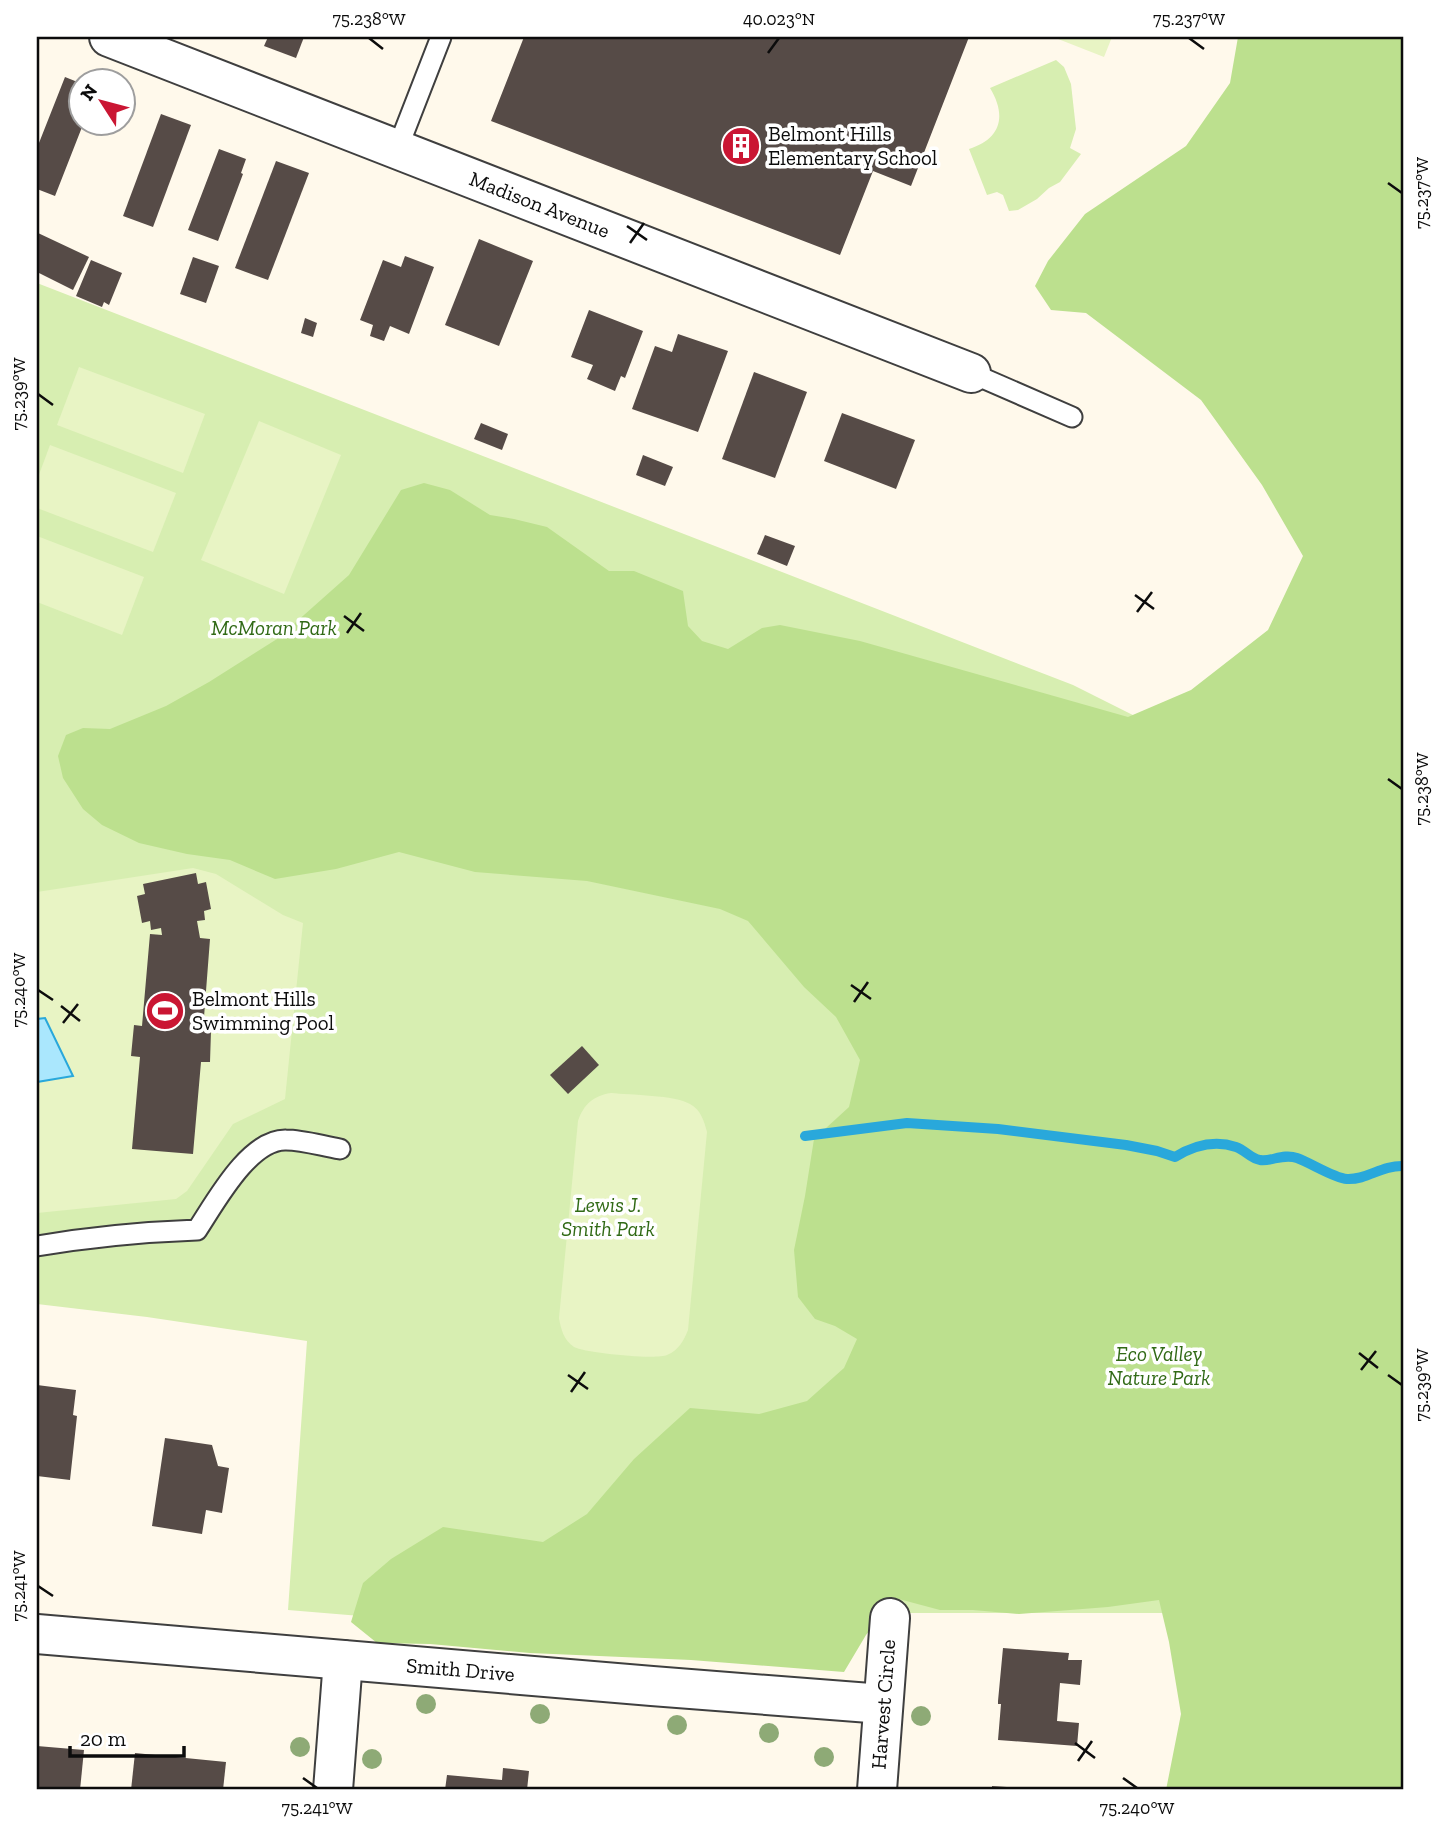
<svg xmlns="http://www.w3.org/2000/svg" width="1441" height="1827" font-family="'Zilla Slab',serif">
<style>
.green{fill:#d7eeb1}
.forest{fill:#bce08e}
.pitch{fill:#e8f4c4}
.water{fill:#aae7fd;stroke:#29a8db;stroke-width:2}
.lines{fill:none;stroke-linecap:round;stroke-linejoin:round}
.stream{stroke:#29a8db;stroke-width:10}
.building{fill:#564b47}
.service-casing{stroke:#3f3f3f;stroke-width:23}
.minor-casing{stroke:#3f3f3f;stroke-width:42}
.service{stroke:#fff;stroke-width:19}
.minor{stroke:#fff;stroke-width:38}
.tree{fill:#8eaa76}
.ticks{fill:none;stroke:#0c0c0c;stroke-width:2.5}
.labels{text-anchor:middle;stroke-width:7;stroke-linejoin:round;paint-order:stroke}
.poi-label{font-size:21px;fill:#0c0c0c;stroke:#fff;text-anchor:start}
.street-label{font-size:21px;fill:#0c0c0c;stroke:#fff}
.park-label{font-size:21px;font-style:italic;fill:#316a16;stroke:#fff}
.neatline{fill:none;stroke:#0c0c0c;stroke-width:2.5}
.ticks-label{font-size:18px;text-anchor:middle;fill:#0c0c0c}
</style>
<rect width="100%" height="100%" fill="#fff9eb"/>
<g class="green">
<path d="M1056,60L1064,67L1071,84L1076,129L1070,148L1081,154L1060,182L1049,188L1037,199L1018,210L1009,211L1003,195L997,192L987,195L969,149C1001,139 1007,116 990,88Z"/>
<polygon points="37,283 1073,685 1404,851 1404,1790 1198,1613 847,1613 493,1627 288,1610 307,1341 147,1317 37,1304"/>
</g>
<polygon class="forest" points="1238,37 1404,37 1404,1790 1166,1790 1181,1714 1169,1642 1159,1600 1108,1607 1019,1614 973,1610 940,1610 895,1598 866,1635 844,1672 691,1660 530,1653 430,1644 377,1643 351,1622 363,1583 391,1559 443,1527 543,1542 587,1514 634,1459 690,1408 759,1414 807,1401 844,1368 857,1339 835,1326 815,1319 798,1297 794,1250 805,1196 814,1139 849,1107 860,1060 836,1017 804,987 748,921 720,909 587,881 475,872 399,852 336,869 275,879 230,860 187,854 139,843 102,825 83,809 63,778 58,756 66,735 83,728 110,729 166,706 209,682 277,639 349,575 401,490 424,483 450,490 490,515 514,519 547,527 609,571 634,571 683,591 688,626 702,641 728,649 762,628 780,625 860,641 1128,717 1191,690 1268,630 1303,556 1262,485 1201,400 1086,313 1051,310 1035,286 1048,261 1085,214 1186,146 1230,83"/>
<g class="pitch">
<polygon points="1053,37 1112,37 1104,57"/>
<polygon points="79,367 205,414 183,473 57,425"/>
<polygon points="259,421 341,455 284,594 201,560"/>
<polygon points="50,445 176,493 153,552 37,508 37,480"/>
<polygon points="37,536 144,577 122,635 37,602"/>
<polygon points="193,868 216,874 283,915 303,923 285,1099 233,1124 187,1191 176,1199 37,1213 37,892"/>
<path d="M611,1093C630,1095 675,1095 690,1104C701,1110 704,1121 707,1132L688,1330C684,1340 679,1350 667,1355C656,1360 585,1353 574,1347C564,1340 561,1330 559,1318L578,1121C584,1104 593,1096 611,1093Z"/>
</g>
<polygon class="water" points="45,1018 73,1076 37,1082 37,1019"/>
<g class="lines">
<path class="stream" d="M805,1136L907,1123L998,1129L1126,1145L1157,1151L1175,1157C1193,1146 1215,1140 1236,1147C1245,1150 1251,1159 1260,1160C1271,1162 1283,1153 1297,1158C1311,1163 1334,1178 1347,1179C1368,1180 1381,1165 1404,1166"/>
</g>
<g class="building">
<polygon points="268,37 304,37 296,58 264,46"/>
<polygon points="524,37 969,37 911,186 873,171 840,255 491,121"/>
<polygon points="65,77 80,83 80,122 84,122 55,196 37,189 37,148"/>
<polygon points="161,114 191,125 153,227 123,216"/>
<polygon points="219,149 246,159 241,173 243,174 218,241 188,230"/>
<polygon points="276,161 309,173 268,280 235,268"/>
<polygon points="38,233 89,257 73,290 37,272 37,237"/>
<polygon points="479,239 533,261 499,346 445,325"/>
<polygon points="405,256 434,267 409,334 390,326 384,341 370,336 373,325 360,320 383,260 401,267"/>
<polygon points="193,257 219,266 206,303 180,294"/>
<polygon points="91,260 122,273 109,305 104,302 102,307 76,296"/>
<polygon points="589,310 643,331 625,378 621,376 615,391 587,379 593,365 571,357"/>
<polygon points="305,318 317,323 313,337 301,333"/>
<polygon points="678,334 728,351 698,432 632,409 655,346 672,352"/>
<polygon points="754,372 807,392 775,478 722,459"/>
<polygon points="842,413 915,440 896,489 824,461"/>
<polygon points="481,423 508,434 502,450 474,439"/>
<polygon points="643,455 673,467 665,486 636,475"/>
<polygon points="765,535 795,546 787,566 757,554"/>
<polygon points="196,873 198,884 206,882 211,909 204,911 205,920 197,921 200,938 210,939 203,1030 211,1031 210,1062 201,1062 193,1154 132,1149 140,1057 131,1056 134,1025 142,1026 150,934 162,935 161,928 151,930 150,921 142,923 137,896 145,894 143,884"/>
<polygon points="582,1046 599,1065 568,1094 550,1075"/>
<polygon points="37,1385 76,1390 73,1415 77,1416 70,1480 37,1476"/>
<polygon points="165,1438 212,1445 218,1466 229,1468 222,1513 206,1510 202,1534 152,1526"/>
<polygon points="1003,1648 1069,1653 1068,1660 1082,1660 1080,1685 1060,1683 1057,1721 1079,1723 1077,1746 998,1740 1001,1704 998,1704 998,1701"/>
<polygon points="37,1746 84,1750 80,1790 37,1790"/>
<polygon points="135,1753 226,1762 223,1790 131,1790"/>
<polygon points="503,1768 529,1771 527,1790 445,1790 447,1775 502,1780"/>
<polygon points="992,1786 1021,1788 1020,1790 992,1790"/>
</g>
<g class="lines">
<g class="service-casing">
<g id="service">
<polyline points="397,150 441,37"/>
<polyline points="971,373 1072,417"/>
<path d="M37,1246C90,1237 143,1232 197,1230C215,1203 249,1139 286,1140C303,1140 322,1146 340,1149"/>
</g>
</g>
<g class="minor-casing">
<g id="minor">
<path id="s1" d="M109,37L971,373"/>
<path id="s2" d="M37,1634L652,1686L883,1704"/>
<polyline points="333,1790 343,1660"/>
<path id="s3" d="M877,1790L890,1618"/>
</g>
</g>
<use href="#service" class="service"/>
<use href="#minor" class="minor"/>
</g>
<g class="tree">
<circle cx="426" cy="1704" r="10"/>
<circle cx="540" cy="1714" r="10"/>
<circle cx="921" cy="1716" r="10"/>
<circle cx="677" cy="1725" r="10"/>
<circle cx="769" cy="1733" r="10"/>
<circle cx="300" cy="1747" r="10"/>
<circle cx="824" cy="1757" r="10"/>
<circle cx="372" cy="1759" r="10"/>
</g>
<path class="ticks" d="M369,38L383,49M1189,38L1204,49M768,53L779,38M1388,183L1402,193M627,226L647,240M630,243L644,223M38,394L53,405M1135,595L1154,609M1137,612L1152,592M344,616L364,631M347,633L361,613M1388,779L1402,789M851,985L871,999M38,990L53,1000M854,1002L868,982M61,1006L80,1021M63,1023L78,1004M1359,1353L1378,1368M1361,1370L1376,1351M568,1375L588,1389M1388,1375L1402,1385M571,1392L585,1372M38,1586L53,1596M1075,1743L1095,1758M1078,1761L1092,1741M303,1778L317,1788M1123,1778L1137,1788"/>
<defs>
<g id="building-disc" transform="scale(2.0125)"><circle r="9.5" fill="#ca1633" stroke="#fff"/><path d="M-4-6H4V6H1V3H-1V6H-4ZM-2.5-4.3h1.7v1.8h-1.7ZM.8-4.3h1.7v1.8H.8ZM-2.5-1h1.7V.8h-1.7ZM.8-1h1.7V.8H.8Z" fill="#fff"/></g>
<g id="stadium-disc" transform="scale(2.0125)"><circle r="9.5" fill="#ca1633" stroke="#fff"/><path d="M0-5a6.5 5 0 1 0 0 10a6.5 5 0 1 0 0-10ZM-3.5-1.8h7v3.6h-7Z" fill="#fff"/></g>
</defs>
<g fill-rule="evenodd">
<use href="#building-disc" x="741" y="146"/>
<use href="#stadium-disc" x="165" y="1011"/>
</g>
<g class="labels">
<g class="poi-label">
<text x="768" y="141">Belmont Hills<tspan x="768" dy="24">Elementary School</tspan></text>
<text x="192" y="1006">Belmont Hills<tspan x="192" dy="24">Swimming Pool</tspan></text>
</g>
<g class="street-label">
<text dy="7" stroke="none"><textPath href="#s1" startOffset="462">Madison Avenue</textPath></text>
<text dy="7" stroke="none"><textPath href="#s2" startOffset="425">Smith Drive</textPath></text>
<text dy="7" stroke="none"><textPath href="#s3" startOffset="86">Harvest Circle</textPath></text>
</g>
<g class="park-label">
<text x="274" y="635">McMoran Park</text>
<text x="608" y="1212">Lewis J.<tspan x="608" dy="24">Smith Park</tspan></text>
<text x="1159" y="1361">Eco Valley<tspan x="1159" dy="24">Nature Park</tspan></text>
</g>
</g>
<rect width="1441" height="1827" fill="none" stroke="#ffffff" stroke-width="77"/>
<g transform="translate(102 102) rotate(306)"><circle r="33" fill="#ffffff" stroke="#9e9e9e" stroke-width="2"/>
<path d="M0-5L12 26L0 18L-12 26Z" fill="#ca1633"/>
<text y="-10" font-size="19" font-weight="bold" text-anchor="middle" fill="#0c0c0c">N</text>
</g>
<path d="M70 1746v10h114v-10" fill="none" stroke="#0c0c0c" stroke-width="3.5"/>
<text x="80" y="1746" font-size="21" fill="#0c0c0c" stroke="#ffffff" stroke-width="5" paint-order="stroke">20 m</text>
<rect x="38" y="38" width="1364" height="1750" class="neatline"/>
<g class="ticks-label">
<text x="369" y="25">75.238°W</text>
<text x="779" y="25">40.023°N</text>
<text x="1189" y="25">75.237°W</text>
<text transform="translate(1422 193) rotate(-90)" y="6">75.237°W</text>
<text transform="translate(19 394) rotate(-90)" y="6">75.239°W</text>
<text transform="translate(1422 789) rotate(-90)" y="6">75.238°W</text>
<text transform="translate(19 990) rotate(-90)" y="6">75.240°W</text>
<text transform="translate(1422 1385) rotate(-90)" y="6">75.239°W</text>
<text transform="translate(19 1586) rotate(-90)" y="6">75.241°W</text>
<text x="317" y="1814">75.241°W</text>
<text x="1137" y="1814">75.240°W</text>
</g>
</svg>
